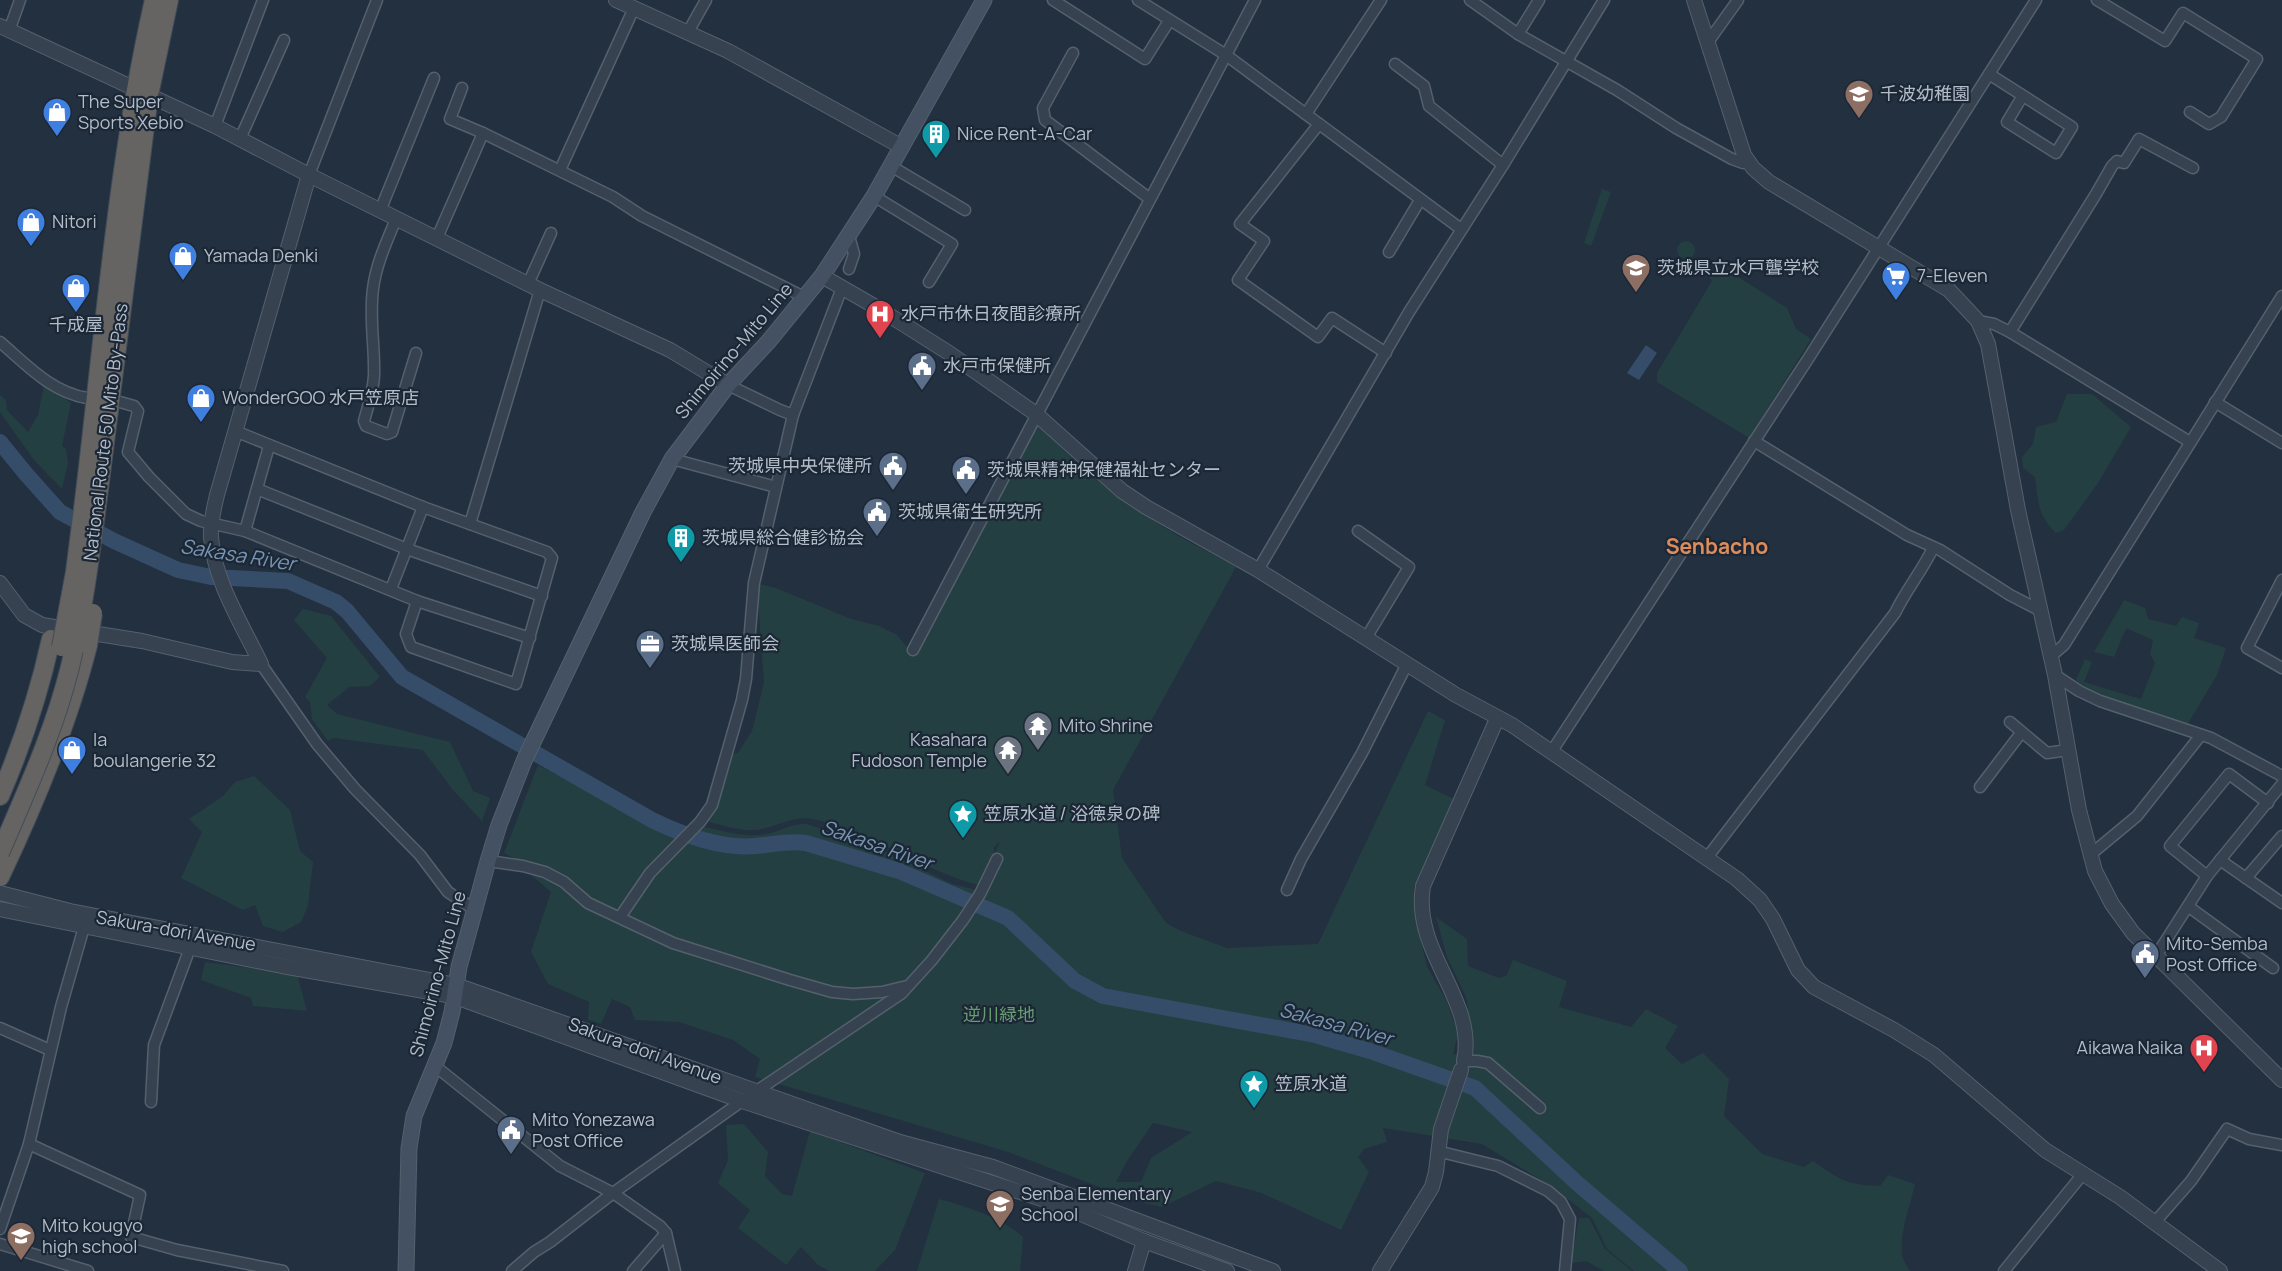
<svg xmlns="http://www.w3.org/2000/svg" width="2282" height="1271" font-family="Manrope,'Noto Sans JP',sans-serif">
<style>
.green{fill:#243f41;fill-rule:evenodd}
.water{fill:#354d68}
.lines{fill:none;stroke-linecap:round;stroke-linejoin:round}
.river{stroke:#354d68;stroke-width:16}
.minor-casing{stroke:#55606d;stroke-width:13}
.tertiary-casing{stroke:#55606d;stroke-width:16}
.secondary-casing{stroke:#55606d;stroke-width:17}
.trunk-casing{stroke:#424d5a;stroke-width:20}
.minor{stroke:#374250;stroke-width:10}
.tertiary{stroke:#374250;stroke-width:14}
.secondary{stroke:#445163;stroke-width:15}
.trunk{stroke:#656462;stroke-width:18}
.trunk-bridge-casing{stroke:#424d5a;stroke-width:20;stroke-linecap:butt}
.trunk-bridge{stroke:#656462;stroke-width:18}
.labels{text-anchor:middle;stroke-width:4.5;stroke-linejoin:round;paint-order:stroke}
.poi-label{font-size:18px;fill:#b3bdca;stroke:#1c2735;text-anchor:start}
.street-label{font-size:18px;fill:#b3bdca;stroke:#1c2735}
.park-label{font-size:18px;fill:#689d71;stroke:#1c2735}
.water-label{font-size:20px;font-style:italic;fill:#7895b4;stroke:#1c2735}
.quarter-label{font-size:21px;font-weight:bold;fill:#dd8c5b;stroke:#1c2735}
</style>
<rect width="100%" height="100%" fill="#223040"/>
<g class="green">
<polygon points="1602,189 1611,192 1591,246 1584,243"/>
<circle cx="1686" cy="250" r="9"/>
<polygon points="1723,272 1732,273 1787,308 1796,329 1811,339 1749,438 1657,382 1657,373 1712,281 1708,276"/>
<polygon points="44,385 71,403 62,446 66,449 68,463 62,489 34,460 0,412 0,395 6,400 7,410 28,432 38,415"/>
<path d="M2067,394H2092L2131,427L2098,483L2064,530L2056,533C2038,516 2038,501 2035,477L2023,468L2022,457L2033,444L2036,427L2056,422Z"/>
<path d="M1038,423C1069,458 1104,488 1143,514C1172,534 1205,550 1236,567L1113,790L1122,858L1166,923L1181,931L1227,948L1318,944L1428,711L1445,720L1425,785L1454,799L1414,887L1416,921L1427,966L1447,1002L1458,1034L1453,1055L1471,1048V1030L1466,1010L1468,1008L1466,997L1447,957L1436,917L1467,939L1468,966L1499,978L1506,976L1513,960L1567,981L1559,1007L1631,1027L1646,1009L1678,1026L1665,1048L1682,1064L1703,1053L1729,1079L1724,1116L1762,1154L1804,1167L1813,1161C1842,1181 1844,1184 1880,1186L1888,1175L1915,1184C1910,1206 1900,1231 1902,1254C1903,1260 1907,1266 1910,1271H1634L1607,1249L1592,1218L1551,1186L1482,1144L1383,1128L1387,1142L1364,1149L1358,1157L1369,1172L1341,1230L1262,1193L1216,1181L1162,1207L1136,1201L1008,1152L755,1077L760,1059L733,1040L679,1022L635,1020L630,1007L612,999L601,1024L588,1020L589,1002L548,984L531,952L551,892L531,875L532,867L504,853L538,765L687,842L702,828L701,826C724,831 747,839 771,833C784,829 793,823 807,824L878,848L952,884L977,890L1000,842L994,847V853L978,885C921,870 871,831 813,819C792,815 775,828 755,830C740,831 724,826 710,822L708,819L729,755L738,753L752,731L764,682L758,601L759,584L776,588L851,619L879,626L897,635L913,654ZM1153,1123L1192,1132L1151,1158L1141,1182H1116L1127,1161Z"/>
<polygon points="2124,600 2145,608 2148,619 2176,626 2182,617 2199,623 2194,638 2226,648 2217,675 2186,727 2088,690 2076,680 2085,659 2092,662 2084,682 2141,699 2155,663 2150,654 2153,640 2126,628 2114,657 2094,652"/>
<polygon points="303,609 331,616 380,677 370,686 349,687 327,705 337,714 450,742 473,791 490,798 482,821 453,790 423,750 334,738 328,741 312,719 310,702 305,697 327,658 294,620"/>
<polygon points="254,776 290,810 300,851 313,862 308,906 301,922 283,932 263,926 255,905 243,910 181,878 202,832 189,819 223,796 235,782"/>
<polygon points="205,962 297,974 307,1011 253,1006 251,998 201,980"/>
<polygon points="744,1124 768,1152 765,1176 782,1194 792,1196 810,1131 925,1173 895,1250 875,1271 830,1271 818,1265 801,1247 786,1265 738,1228 750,1210 718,1183 728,1160 726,1125"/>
<path d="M939,1199C968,1207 1001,1217 1023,1237L1020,1271H917Z"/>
<polygon points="1579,1218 1589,1218 1605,1249 1632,1271 1604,1271 1586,1261 1571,1263"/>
</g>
<polygon class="water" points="1646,345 1657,353 1639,380 1627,373"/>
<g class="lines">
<path class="river" d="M0,442L26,474L60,512L114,541L178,570L211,577L288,581L336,602L347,611L402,677L652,820C683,835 720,849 755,846C773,845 787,840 806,843L899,871L1008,918L1075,981L1103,996L1315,1035L1370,1051L1475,1088L1577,1183L1680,1271"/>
<g class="minor-casing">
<g id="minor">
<polyline points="1053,0 1145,59 1169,21"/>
<polyline points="1138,0 1226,55 1461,229"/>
<polyline points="1470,0 1518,34 1617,90 1676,128 1732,159 1743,163 1747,161"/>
<polyline points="2097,0 2165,41 2183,13 2257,59 2221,117 2209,124 2190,112"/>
<polyline points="9,31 20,0"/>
<polyline points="688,32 706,0"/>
<polyline points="1518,34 1539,0"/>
<polyline points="1708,42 1738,0"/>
<polyline points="1073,53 1043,108 1045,120 1150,199"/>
<polyline points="1395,64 1424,86 1429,106 1503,165"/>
<polyline points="1989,74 2072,127 2056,153 2007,122 2022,97"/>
<polyline points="462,88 450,119 483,133 613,197 642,216 804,297"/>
<polyline points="1306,114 1381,0"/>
<polyline points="1319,124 1240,224 1264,241 1238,280 1318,337 1332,318 1386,353"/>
<polyline points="215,126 263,0"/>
<polyline points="240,139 284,40"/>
<polyline points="891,166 965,210"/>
<polyline points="560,170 634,8"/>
<polyline points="309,175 377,0"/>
<polyline points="874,196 952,244 929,282"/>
<polyline points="380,211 434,78"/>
<path d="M396,219C387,241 376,264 373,289C369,318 375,347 374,376C373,392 368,406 364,421L366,426L387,434L392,432L416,353"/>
<polyline points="849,236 854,254 849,269"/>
<polyline points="437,238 483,133"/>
<polyline points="1389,252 1420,200"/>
<polyline points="528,284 551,233"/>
<polyline points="1978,321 1994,324 2010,332 2190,442"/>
<polyline points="2010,332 2096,194 2112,166 2117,161 2124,163 2139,139 2193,168"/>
<path d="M0,342C27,365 51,392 87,398"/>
<polyline points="728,385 780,410 793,415"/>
<polyline points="120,402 134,406 138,411 128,452 149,477 186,514 201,521 245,531 417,601 530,638"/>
<polyline points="2215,402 2282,443"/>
<polyline points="235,431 423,507 547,552 552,558 516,684 411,647 406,634 417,601"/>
<polyline points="1754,441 1907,535 1940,550 2010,595 2041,611"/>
<polyline points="672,459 776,487"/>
<polyline points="257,489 407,549 542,596"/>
<polyline points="470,524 540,290"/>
<polyline points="245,531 269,446"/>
<polyline points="1358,531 1409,567 1366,638"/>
<polyline points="1258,570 1409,312 1503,165 1604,0"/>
<polyline points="2282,580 2247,648 2282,668"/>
<polyline points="391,589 423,507"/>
<polyline points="913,650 1255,0"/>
<polyline points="2051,656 2064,645 2282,296"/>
<polyline points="261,664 317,744 355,789 420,855 448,892 475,910"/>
<polyline points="2055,675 2079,691 2100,701 2211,738 2282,776"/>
<polyline points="2010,722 2047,753 2068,750"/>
<polyline points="1552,751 1808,359 2036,0"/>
<polyline points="1980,787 2021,733"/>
<polyline points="2090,855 2137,816 2201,735"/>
<path d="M1706,859L1895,613C1906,590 1922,571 1933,548"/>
<polyline points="2220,860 2282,903"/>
<polyline points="488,861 523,866 545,872 564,882 588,903 673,943 790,980 832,992 853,994 882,992 907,986"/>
<polyline points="2207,876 2170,846 2229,774 2268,803"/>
<polyline points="2246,878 2282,836"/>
<polyline points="1287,890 1301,859 1362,753 1407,664"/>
<polyline points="2189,907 2273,968"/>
<polyline points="620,917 650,873 700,822 712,805 742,700 746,679 754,583 793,415 842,288"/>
<polyline points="2156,956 2207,876 2282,784"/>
<polyline points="0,1028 50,1050"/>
<polyline points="435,1066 560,1166 613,1193 660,1226 666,1233 675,1271"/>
<polyline points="1462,1067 1464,1061 1477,1061 1488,1063 1540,1108"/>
<polyline points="151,1102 154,1045 190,948"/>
<polyline points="29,1144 140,1195 131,1237 177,1250 283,1271"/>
<polyline points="1437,1151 1498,1166 1548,1191 1561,1202 1570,1219 1565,1271"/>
<polyline points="2155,1222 2191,1181 2227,1129 2249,1139 2282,1145"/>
<polyline points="0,1229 29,1144 61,1007 84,927"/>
<polyline points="0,1244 88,1271"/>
<polyline points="512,1271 534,1252 550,1242 613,1193 742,1101 902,993 932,960 963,920 980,894 997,859"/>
<polyline points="633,1271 666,1233"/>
<polyline points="2004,1271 2082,1175"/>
</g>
</g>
<g class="tertiary-casing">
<g id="tertiary">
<polyline points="616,0 728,51 902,147"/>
<polyline points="1694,0 1744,155 1753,168 1769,182 1949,290 1978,321 1988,344 2018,510 2055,675 2079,810 2095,871 2112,904 2133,933 2282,1080"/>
<polyline points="0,26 215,126 309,175 540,290 670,350 728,385"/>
<polyline points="822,276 881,310 949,353 1036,414 1122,491 1146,507 1258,570 1456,695 1512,725 1737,879 1760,900 1773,919 1798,970 1814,987 1894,1030 1934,1055 2045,1150 2120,1197 2220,1271"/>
<path d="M0,583L24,615L42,625L142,641L232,662L261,664C242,624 214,581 211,537C210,523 214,508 217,495L309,175"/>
<polyline points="0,893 70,911 456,985 900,1142 993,1167 1273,1271"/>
<polyline points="0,909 282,966 453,996 742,1101 1060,1205 1144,1241 1227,1271"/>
<path d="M1464,1061C1477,999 1412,953 1423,886L1497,719"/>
<polyline points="1135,1271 1144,1241"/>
<polyline points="1380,1271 1432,1187 1436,1172 1441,1129 1461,1070"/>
</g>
</g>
<g class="secondary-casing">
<polyline id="secondary" points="406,1271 409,1148 414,1116 444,1043 452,1012 459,967 488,861 499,825 524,761 643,512 672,459 728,385 768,342 822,276 874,196 984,0"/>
</g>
<g class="trunk-casing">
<g id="trunk">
<path d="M83,509C104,339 116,167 154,0"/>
<polyline points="96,513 149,95 169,0"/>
<path d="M0,796C22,745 39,694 51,639"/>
<path d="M0,877C35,803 68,725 88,645"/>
</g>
</g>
<use href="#minor" class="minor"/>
<use href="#tertiary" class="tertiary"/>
<use href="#secondary" class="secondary"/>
<use href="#trunk" class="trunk"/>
<g class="trunk-bridge-casing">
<g id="trunk-bridge">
<polyline points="88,645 93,613"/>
<polyline points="61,647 75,572 83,509"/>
<path d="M0,853C26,792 54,732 70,667C82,617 89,565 96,513"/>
</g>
</g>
<use href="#trunk-bridge" class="trunk-bridge"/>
</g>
<defs>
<g id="school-pin" transform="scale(1.5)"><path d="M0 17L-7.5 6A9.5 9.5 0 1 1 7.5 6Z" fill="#8d6e63" stroke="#1c2735"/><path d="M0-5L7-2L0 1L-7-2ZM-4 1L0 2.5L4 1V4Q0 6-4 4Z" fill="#fff"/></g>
<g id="shop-pin" transform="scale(1.5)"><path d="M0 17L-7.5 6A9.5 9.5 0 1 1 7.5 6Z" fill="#3f7fe0" stroke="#1c2735"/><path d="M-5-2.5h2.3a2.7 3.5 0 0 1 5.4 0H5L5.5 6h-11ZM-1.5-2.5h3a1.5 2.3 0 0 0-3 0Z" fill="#fff"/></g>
<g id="building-pin" transform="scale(1.5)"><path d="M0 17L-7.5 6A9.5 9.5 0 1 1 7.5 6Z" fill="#0f9aa8" stroke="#1c2735"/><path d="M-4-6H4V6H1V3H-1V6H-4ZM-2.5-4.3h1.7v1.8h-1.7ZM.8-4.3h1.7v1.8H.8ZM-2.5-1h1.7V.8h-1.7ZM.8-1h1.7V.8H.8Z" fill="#fff"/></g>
<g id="supermarket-pin" transform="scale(1.5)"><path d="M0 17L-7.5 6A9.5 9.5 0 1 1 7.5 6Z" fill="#3f7fe0" stroke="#1c2735"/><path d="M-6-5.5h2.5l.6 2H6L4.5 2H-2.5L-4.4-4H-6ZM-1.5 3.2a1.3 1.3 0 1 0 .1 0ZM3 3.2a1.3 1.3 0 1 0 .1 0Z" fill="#fff"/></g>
<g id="hospital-pin" transform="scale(1.5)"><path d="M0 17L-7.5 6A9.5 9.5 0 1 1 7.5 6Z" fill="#e0444e" stroke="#1c2735"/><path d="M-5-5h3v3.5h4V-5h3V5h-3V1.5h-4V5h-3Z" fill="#fff"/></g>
<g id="civic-pin" transform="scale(1.5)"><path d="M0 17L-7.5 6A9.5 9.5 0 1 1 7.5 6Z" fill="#5c6f8a" stroke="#1c2735"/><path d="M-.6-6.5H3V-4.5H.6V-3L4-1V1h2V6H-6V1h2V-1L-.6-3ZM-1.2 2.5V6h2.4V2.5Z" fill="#fff"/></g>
<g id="office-pin" transform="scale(1.5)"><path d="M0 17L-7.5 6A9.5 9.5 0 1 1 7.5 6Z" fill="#5c6f8a" stroke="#1c2735"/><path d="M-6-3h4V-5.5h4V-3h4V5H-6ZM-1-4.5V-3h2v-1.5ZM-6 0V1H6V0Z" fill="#fff"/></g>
<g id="temple-pin" transform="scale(1.5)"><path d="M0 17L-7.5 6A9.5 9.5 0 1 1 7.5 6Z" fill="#6b7280" stroke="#1c2735"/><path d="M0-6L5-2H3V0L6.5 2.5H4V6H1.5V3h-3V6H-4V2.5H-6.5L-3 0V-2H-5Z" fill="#fff"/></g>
<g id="sight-pin" transform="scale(1.5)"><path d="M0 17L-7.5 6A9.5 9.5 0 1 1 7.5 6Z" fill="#0f9aa8" stroke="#1c2735"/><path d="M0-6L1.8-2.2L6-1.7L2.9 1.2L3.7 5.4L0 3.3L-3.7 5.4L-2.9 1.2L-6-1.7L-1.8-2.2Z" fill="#fff"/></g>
</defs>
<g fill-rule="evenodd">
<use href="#school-pin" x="1859" y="94"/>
<use href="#shop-pin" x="57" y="112"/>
<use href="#building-pin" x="936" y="134"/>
<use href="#shop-pin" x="31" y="222"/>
<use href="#shop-pin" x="183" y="256"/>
<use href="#school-pin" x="1636" y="268"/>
<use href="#supermarket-pin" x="1896" y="276"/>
<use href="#shop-pin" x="76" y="288"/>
<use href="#hospital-pin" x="880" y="314"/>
<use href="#civic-pin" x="922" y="366"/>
<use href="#shop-pin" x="201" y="398"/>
<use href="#civic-pin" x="893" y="466"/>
<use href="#civic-pin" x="966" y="470"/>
<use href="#civic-pin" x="877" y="512"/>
<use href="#building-pin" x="681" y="538"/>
<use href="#office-pin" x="650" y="644"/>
<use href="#temple-pin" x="1038" y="726"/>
<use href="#shop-pin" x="72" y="750"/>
<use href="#temple-pin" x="1008" y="750"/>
<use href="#sight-pin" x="963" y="814"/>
<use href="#civic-pin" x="2145" y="954"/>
<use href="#hospital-pin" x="2204" y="1048"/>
<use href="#sight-pin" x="1254" y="1084"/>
<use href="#civic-pin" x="511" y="1130"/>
<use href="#school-pin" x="1000" y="1204"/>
<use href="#school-pin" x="21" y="1236"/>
</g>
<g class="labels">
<g class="poi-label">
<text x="1880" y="100">千波幼稚園</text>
<text x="78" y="108">The Super<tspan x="78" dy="21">Sports Xebio</tspan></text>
<text x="957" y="140">Nice Rent-A-Car</text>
<text x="52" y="228">Nitori</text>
<text x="204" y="262">Yamada Denki</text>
<text x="1657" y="274">茨城県立水戸聾学校</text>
<text x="1917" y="282">7-Eleven</text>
<text x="901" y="320">水戸市休日夜間診療所</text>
<text x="76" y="331" text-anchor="middle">千成屋</text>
<text x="943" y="372">水戸市保健所</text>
<text x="222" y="404">WonderGOO 水戸笠原店</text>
<text x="872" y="472" text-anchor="end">茨城県中央保健所</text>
<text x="987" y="476">茨城県精神保健福祉センター</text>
<text x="898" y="518">茨城県衛生研究所</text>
<text x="702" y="544">茨城県総合健診協会</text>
<text x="671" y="650">茨城県医師会</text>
<text x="1059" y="732">Mito Shrine</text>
<text x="93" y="746">la<tspan x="93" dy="21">boulangerie 32</tspan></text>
<text x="987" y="746" text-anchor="end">Kasahara<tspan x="987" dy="21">Fudoson Temple</tspan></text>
<text x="984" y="820">笠原水道 / 浴徳泉の碑</text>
<text x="2166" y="950">Mito-Semba<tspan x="2166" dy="21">Post Office</tspan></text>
<text x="2183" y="1054" text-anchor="end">Aikawa Naika</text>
<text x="1275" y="1090">笠原水道</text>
<text x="532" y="1126">Mito Yonezawa<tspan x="532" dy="21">Post Office</tspan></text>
<text x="1021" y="1200">Senba Elementary<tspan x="1021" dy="21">School</tspan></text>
<text x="42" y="1232">Mito kougyo<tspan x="42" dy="21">high school</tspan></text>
</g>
<g class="street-label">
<text transform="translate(734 351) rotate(-50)" y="6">Shimoirino-Mito Line</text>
<text transform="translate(106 432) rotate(-83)" y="6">National Route 50 Mito By-Pass</text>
<text transform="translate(176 931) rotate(10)" y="6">Sakura-dori Avenue</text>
<text transform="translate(438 974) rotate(-75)" y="6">Shimoirino-Mito Line</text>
<text transform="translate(645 1051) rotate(20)" y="6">Sakura-dori Avenue</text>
</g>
<g class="park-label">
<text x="999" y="1021">逆川緑地</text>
</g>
<g class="water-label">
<text transform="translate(238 555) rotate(9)" y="7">Sakasa River</text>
<text transform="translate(877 845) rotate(19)" y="7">Sakasa River</text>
<text transform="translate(1336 1024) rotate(15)" y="7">Sakasa River</text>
</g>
<g class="quarter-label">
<text x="1717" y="554">Senbacho</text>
</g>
</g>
</svg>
